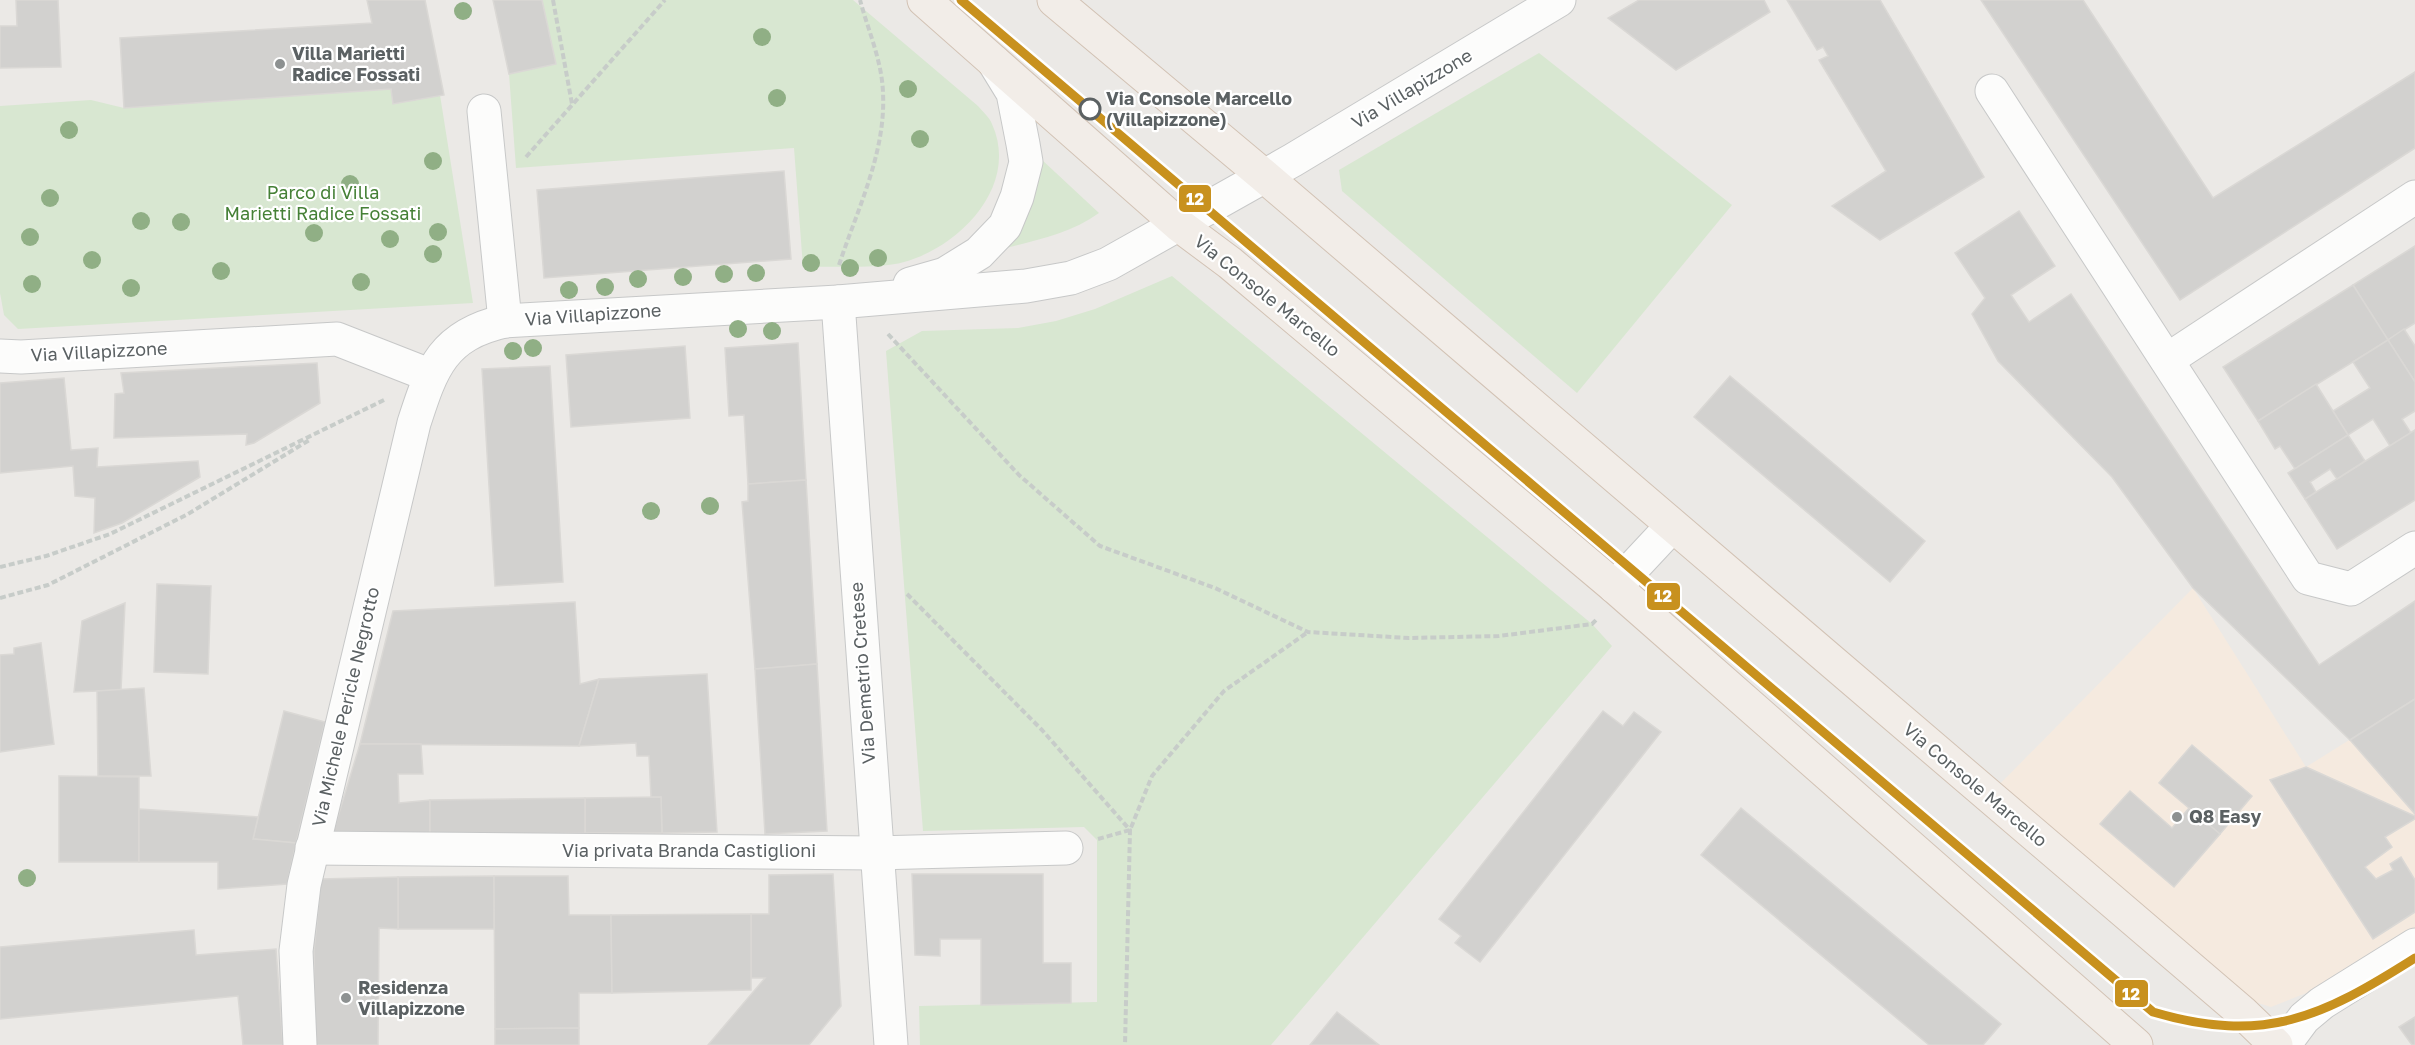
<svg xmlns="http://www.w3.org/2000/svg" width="2415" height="1045" font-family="'Golos Text',sans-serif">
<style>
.commercial{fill:#f5eadf}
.green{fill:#d8e7d1}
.building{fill:#d2d1cf;stroke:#dad8d5;stroke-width:1.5}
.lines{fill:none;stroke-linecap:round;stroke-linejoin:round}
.minor-casing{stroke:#c7c8c8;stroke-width:35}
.major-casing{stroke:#d2c2b4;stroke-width:35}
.path{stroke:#c7ccc9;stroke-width:4;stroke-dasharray:6 3;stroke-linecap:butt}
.minor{stroke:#fcfcfb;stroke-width:33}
.major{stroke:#f2ede8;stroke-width:33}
.tram-1-casing{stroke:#fff;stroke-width:14}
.tram-1{stroke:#c8911e;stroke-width:9}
.tree{fill:#90af85}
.poi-dot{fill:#8d9191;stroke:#fff;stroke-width:2}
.stop-dot{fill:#fff;stroke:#5b6163;stroke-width:3}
.labels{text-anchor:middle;stroke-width:4.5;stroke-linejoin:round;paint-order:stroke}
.poi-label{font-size:18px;font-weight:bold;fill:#5b6163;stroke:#fff;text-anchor:start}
.street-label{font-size:18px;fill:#5b6163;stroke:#fff}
.stop-label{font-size:18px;font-weight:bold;fill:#5b6163;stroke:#fff;text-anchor:start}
.park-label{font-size:18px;fill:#458036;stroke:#fff}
.line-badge{stroke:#fff;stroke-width:2}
.badge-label{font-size:16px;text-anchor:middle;font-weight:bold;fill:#fff}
</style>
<rect width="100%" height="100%" fill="#ebe9e6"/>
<polygon class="commercial" points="2193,588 2306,767 2415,699 2415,935 2319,988 2271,1007 2255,1002 1991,793"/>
<g class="green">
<path d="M542,0H853L978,106C983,112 990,118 992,124C1020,186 959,247 904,262C881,269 829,266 803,267L794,148L516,168L509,74L556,64Z"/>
<polygon points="1539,53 1732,205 1577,393 1342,191 1339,170"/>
<polygon points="391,89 394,104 440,95 473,303 18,329 4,315 0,293 0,106 91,100 124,108"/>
<path d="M1041,159L1099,213C1070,234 1036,240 1002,249Z"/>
<polygon points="1172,276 1592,624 1612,646 1271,1045 920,1045 919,1006 1097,1002 1097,840 1084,827 923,831 886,351 922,331 1018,328 1056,321 1095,309"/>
</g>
<g class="building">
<polygon points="16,0 58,0 61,67 0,68 0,26 17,26"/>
<polygon points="367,0 425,0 444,95 393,104 391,89 124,108 120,38 372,23"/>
<polygon points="493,0 542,0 556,64 509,74"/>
<polygon points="1639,0 1764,0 1770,12 1676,70 1608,18"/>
<polygon points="1787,0 1880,0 1984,177 1880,240 1832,206 1886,171 1819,60 1828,56 1823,47 1817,50"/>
<polygon points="1981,0 2083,0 2213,198 2415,72 2415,148 2180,300"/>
<polygon points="784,171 791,259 544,278 537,190"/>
<polygon points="2019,211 2055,266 2011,295 2029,322 2071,294 2319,665 2415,601 2415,699 2350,740 2193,588 2112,477 1998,361 1972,314 1985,298 1955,253"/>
<polygon points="2415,246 2415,323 2388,340 2353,285"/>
<polygon points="2353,285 2388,340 2258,421 2223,367"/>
<polygon points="2404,329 2415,346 2415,382 2388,340"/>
<polygon points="2388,340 2415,382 2415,411 2402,419 2411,433 2390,446 2373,419 2348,435 2333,411 2370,388 2353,362"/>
<polygon points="798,343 806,480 748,484 744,415 729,416 725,348"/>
<polygon points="685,346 690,418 571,427 566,355"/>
<polygon points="317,363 320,403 254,443 246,445 247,434 114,438 115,394 124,393 121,373"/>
<polygon points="550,366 563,582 495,586 482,369"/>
<polygon points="1730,376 1925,541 1890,582 1694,417"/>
<polygon points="64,378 71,450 98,448 97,467 198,461 200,477 122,523 94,533 95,498 75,496 73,466 0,473 0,383"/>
<polygon points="2316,384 2348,435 2295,469 2280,446 2275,449 2258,421"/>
<polygon points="2415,430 2415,500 2337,549 2305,499"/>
<polygon points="2348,435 2365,461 2337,479 2330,469 2310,482 2316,492 2305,499 2288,473"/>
<polygon points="806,480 817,664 755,669 742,502 748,501 748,484"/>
<polygon points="157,584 211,586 208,674 154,672"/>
<polygon points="575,602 580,684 599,679 579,746 360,744 393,611"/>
<polygon points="125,603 121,690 74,692 82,621"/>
<polygon points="41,643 54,744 0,752 0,655 14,654 14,648"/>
<polygon points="817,664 827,831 765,834 755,669"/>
<polygon points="707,674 717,832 662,833 661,797 651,797 649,756 637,756 636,743 579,746 599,679"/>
<polygon points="144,688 151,776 98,776 97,691"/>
<polygon points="2415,699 2415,814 2350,740"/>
<polygon points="284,711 325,722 296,843 253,839"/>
<polygon points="1603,711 1623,726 1634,712 1661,732 1480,962 1455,943 1461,936 1439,919"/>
<polygon points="360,744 421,744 423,774 398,774 399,803 430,800 430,835 333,833"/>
<polygon points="2192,745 2252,796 2220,834 2159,783"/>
<polygon points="2306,767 2415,816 2415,819 2385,837 2392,847 2365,867 2376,879 2393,870 2390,864 2401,857 2415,880 2415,912 2373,939 2270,780"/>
<polygon points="59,776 139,777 139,862 59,862"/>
<polygon points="2130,791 2172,828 2189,808 2220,834 2174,887 2100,824"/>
<polygon points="661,797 662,833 585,833 585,798"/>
<polygon points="585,798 585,833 430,835 430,800"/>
<polygon points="1741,808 2001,1024 1983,1045 1929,1045 1701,855"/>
<polygon points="139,809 258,817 253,839 296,843 287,884 218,889 218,862 139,862"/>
<polygon points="833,874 841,1006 809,1045 708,1045 765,978 751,978 751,914 769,914 769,875"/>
<polygon points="912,874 1043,874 1043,963 1071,963 1071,1003 981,1005 981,939 940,939 940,956 915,955"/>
<polygon points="494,876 494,929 398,929 398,877"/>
<polygon points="494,876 568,876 569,915 611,915 612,993 579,993 579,1028 495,1029"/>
<polygon points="398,877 398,929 379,928 378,1045 315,1045 314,951 321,879"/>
<polygon points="751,914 751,990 612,993 611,915"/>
<polygon points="194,930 196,955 276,949 283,1045 243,1045 238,996 0,1019 0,947"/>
<polygon points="1337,1012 1379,1045 1310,1045"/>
<polygon points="2415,1017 2415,1045 2412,1045 2399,1027"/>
<polygon points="579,1028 579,1045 495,1045 495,1029"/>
</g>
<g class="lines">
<g class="minor-casing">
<g id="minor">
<polyline points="1992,91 2308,578 2351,589 2415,548"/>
<polyline points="484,111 505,321"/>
<polyline points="910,284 945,274 979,253 1005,226 1017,197 1026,162 1023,144 1013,93 994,62"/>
<polyline points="838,302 891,1045"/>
<polyline points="0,356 21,357 337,339 429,375"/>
<polyline points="2167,360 2415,197"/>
<polyline points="1615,587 1672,526"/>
<polyline points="312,848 875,853 1066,848"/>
<path d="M300,1045L296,951L304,885L414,423C432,367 443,335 505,321L838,302L1026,286L1071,278L1108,264L1293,160L1559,0"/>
<polyline points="2284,1045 2304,1018 2322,1003 2415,945"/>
</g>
</g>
<g class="major-casing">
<g id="major">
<polyline points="924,0 1179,225 1230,263 1615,587 2136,1045"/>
<polyline points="1054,0 1263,175 2243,1013 2276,1045"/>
</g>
</g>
<g class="path">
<polyline points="553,0 572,104"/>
<polyline points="526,157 665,0"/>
<path d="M839,265C857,210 886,153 883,93C882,61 868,30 860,0"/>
<polyline points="888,334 1019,475 1100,546 1215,588 1308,632 1409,638 1499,636 1592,624 1598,618"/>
<polyline points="0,567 46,556 110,534 384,400"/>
<polyline points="907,594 1042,730 1130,830 1125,1045"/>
<polyline points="0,598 48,585 188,514 311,439"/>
<polyline points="1098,839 1130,830 1152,776 1224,691 1308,632"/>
</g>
<use href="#minor" class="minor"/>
<use href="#major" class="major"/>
<g class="tram-1-casing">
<path id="tram-1" d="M961,0L2153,1012C2265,1045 2322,1017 2415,958"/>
</g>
<use href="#tram-1" class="tram-1"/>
</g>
<g class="tree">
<circle cx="463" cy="11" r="9"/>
<circle cx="762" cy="37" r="9"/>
<circle cx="908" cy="89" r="9"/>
<circle cx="777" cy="98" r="9"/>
<circle cx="69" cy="130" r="9"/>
<circle cx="920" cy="139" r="9"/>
<circle cx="433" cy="161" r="9"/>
<circle cx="350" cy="184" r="9"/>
<circle cx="50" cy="198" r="9"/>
<circle cx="141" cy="221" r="9"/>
<circle cx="181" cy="222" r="9"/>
<circle cx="438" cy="232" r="9"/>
<circle cx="314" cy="233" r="9"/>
<circle cx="30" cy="237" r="9"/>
<circle cx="390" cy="239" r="9"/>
<circle cx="433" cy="254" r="9"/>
<circle cx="878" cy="258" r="9"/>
<circle cx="92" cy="260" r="9"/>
<circle cx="811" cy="263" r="9"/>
<circle cx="850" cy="268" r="9"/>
<circle cx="221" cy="271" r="9"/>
<circle cx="756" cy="273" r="9"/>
<circle cx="724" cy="274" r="9"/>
<circle cx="683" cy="277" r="9"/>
<circle cx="638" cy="279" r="9"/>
<circle cx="361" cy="282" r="9"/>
<circle cx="32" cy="284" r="9"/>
<circle cx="605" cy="287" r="9"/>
<circle cx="131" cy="288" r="9"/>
<circle cx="569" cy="290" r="9"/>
<circle cx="738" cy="329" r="9"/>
<circle cx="772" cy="331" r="9"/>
<circle cx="533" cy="348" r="9"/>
<circle cx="513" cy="351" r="9"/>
<circle cx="710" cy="506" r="9"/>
<circle cx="651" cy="511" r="9"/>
<circle cx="27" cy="878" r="9"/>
</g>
<g class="poi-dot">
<circle cx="280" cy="64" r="6"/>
<circle cx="2177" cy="817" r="6"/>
<circle cx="346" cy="998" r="6"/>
</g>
<circle class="stop-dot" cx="1090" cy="109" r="10"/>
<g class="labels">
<g class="poi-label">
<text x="292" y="60">Villa Marietti<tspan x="292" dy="21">Radice Fossati</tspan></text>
<text x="2189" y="823">Q8 Easy</text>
<text x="358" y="994">Residenza<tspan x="358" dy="21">Villapizzone</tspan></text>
</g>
<g class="street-label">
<text transform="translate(1412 89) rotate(-31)" y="6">Via Villapizzone</text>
<text transform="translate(1267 296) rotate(39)" y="6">Via Console Marcello</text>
<text transform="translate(593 315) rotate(-4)" y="6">Via Villapizzone</text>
<text transform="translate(99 352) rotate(-3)" y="6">Via Villapizzone</text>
<text transform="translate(863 673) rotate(-94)" y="6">Via Demetrio Cretese</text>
<text transform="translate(346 707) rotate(-77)" y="6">Via Michele Pericle Negrotto</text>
<text transform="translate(1975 785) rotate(40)" y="6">Via Console Marcello</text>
<text x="689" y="857">Via privata Branda Castiglioni</text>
</g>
<g class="stop-label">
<text x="1106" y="105">Via Console Marcello<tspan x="1106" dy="21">(Villapizzone)</tspan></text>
</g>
<g class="park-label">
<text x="323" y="199">Parco di Villa<tspan x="323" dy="21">Marietti Radice Fossati</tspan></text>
</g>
</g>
<g class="line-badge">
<rect x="1178" y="184" width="34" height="29" rx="6" fill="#c8911e"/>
<rect x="1646" y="582" width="35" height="29" rx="6" fill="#c8911e"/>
<rect x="2114" y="979" width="35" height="29" rx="6" fill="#c8911e"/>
</g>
<g class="badge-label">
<text x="1195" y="205">12</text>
<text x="1663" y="602">12</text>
<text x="2131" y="1000">12</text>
</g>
</svg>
